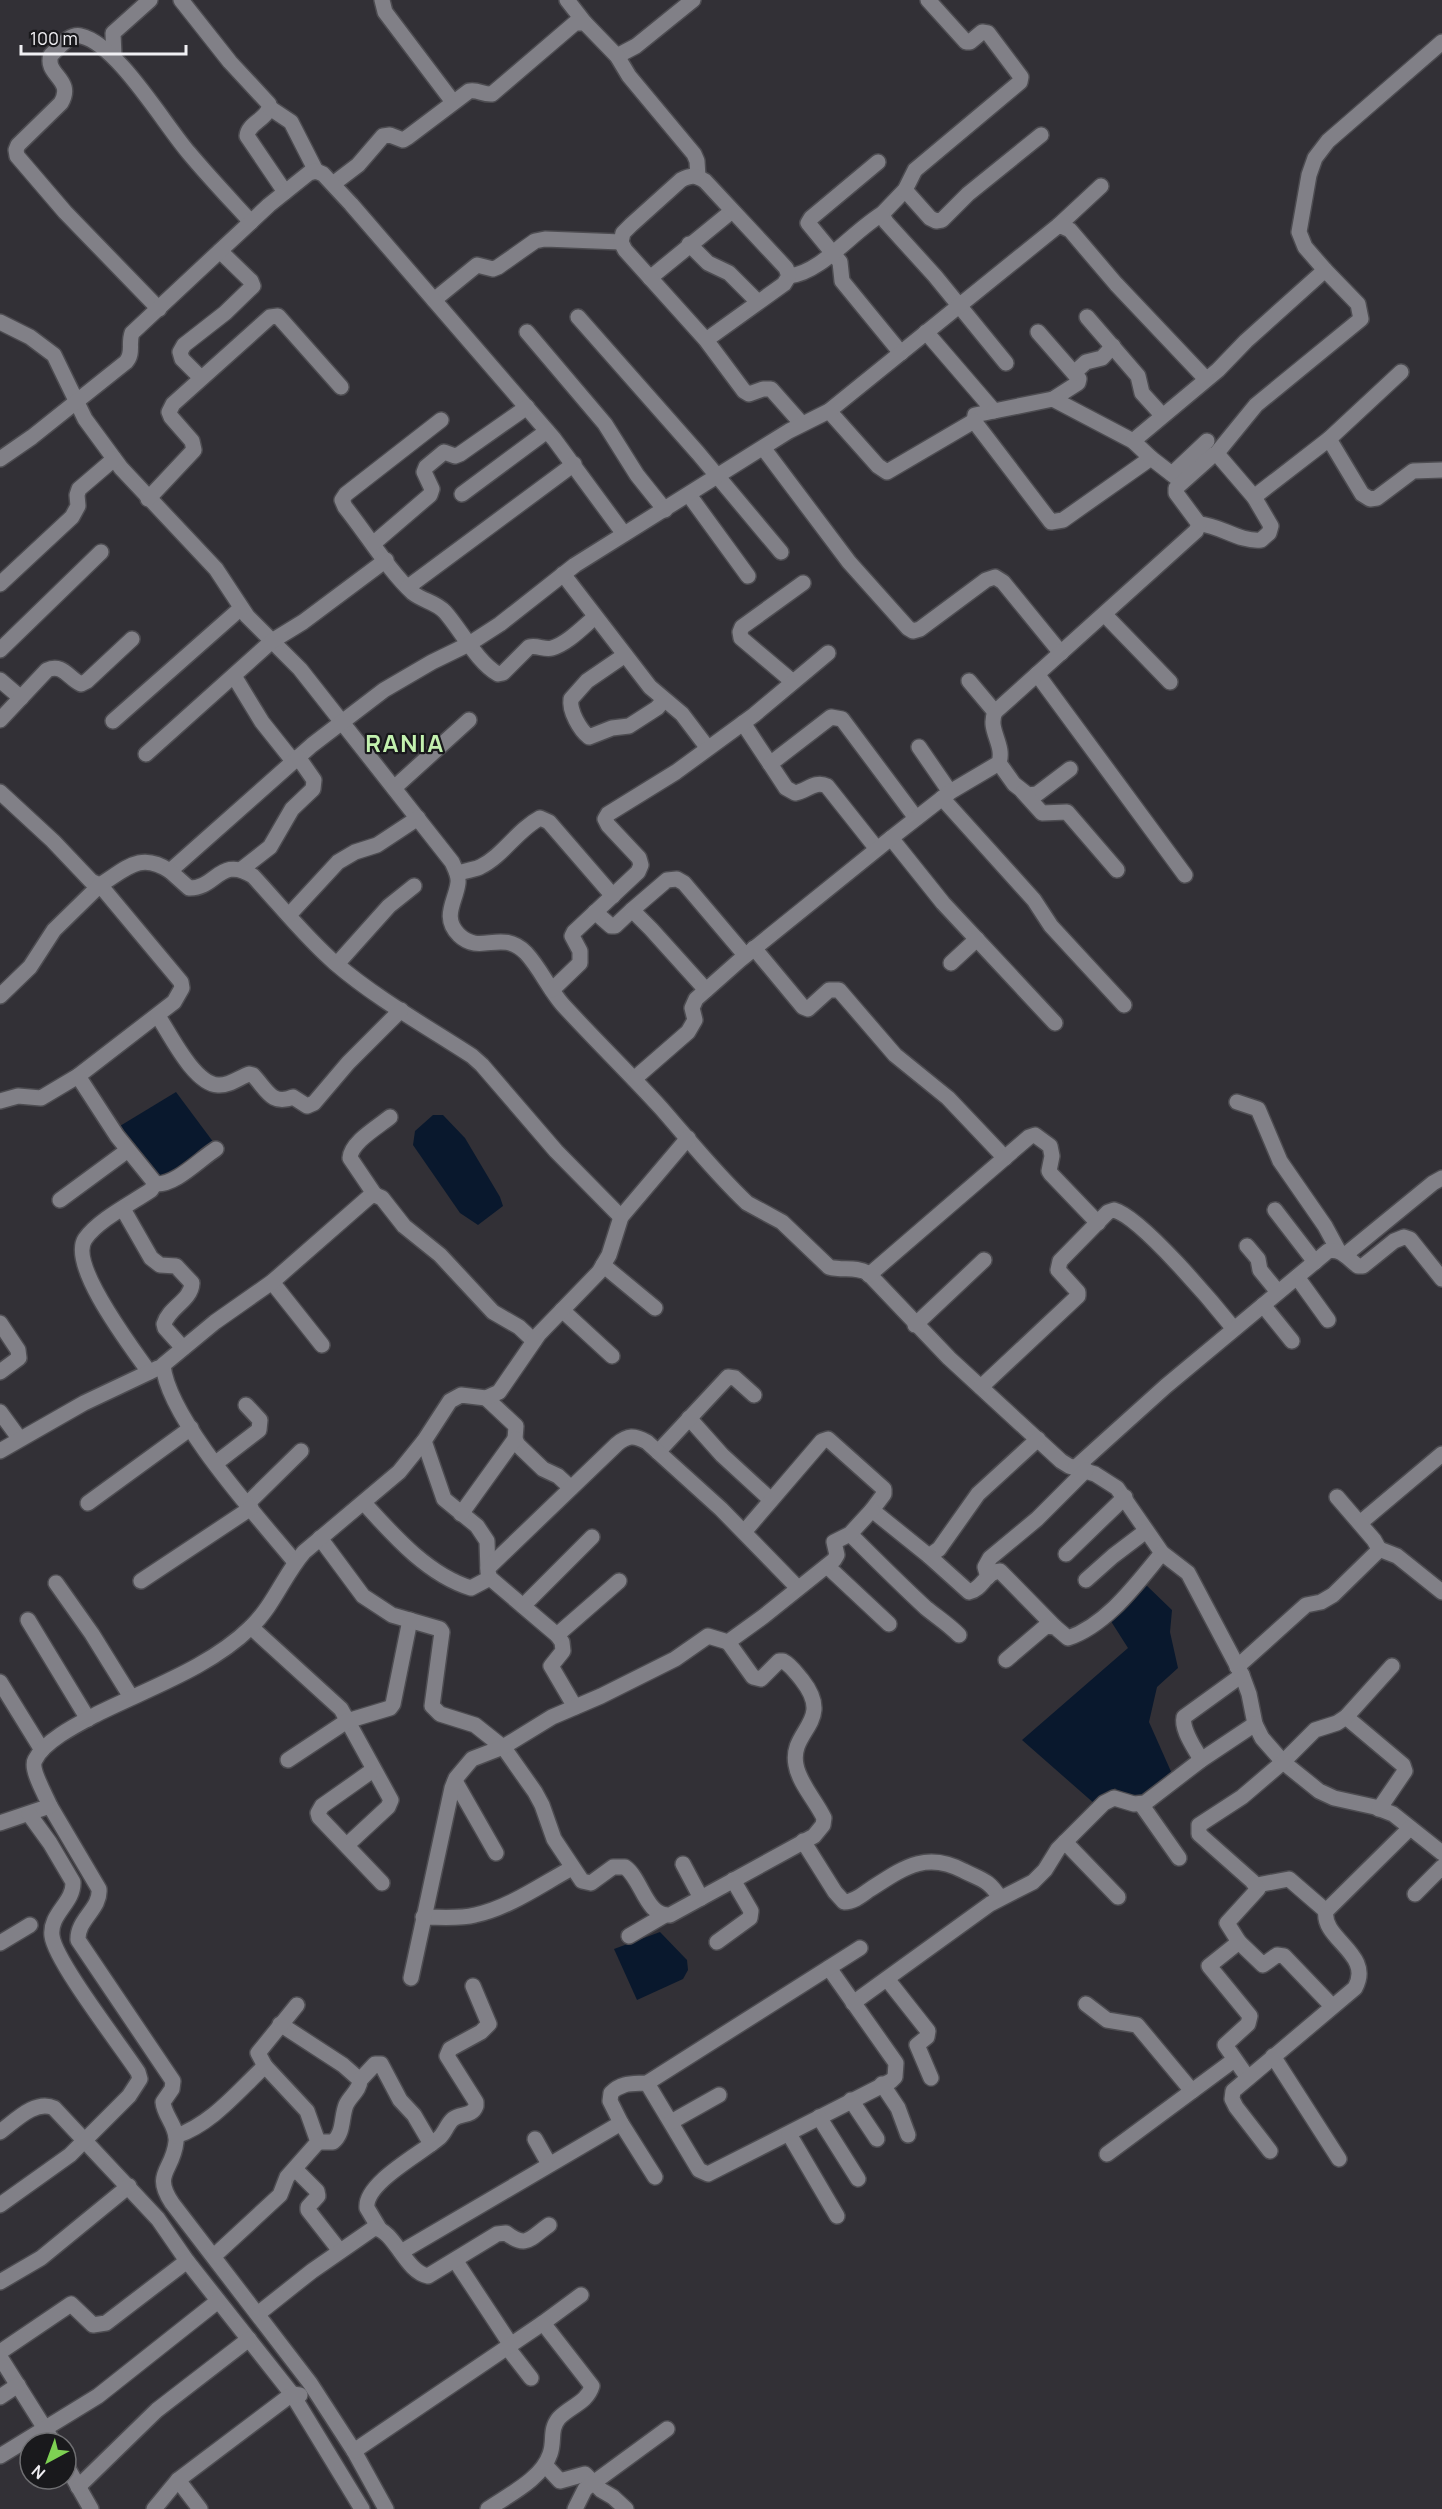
<svg xmlns="http://www.w3.org/2000/svg" width="1442" height="2509" font-family="Manrope,sans-serif">
<style>
.water{fill:#09182d}
.lines{fill:none;stroke-linecap:round;stroke-linejoin:round}
.minor-casing{stroke:#4d4c51;stroke-width:18}
.minor{stroke:#818087;stroke-width:15}
.labels{text-anchor:middle;stroke-width:4.5;stroke-linejoin:round;paint-order:stroke}
.district-label{font-size:24px;font-weight:bold;letter-spacing:1.5px;fill:#c3f1af;stroke:#19191c}
</style>
<rect width="100%" height="100%" fill="#323036"/>
<g class="water">
<polygon points="176,1092 214,1143 179,1177 159,1182 115,1129"/>
<polygon points="433,1115 443,1115 465,1138 500,1197 503,1206 478,1225 460,1213 413,1145 415,1131"/>
<polygon points="1144,1583 1172,1610 1170,1632 1178,1668 1157,1687 1149,1722 1173,1776 1130,1806 1115,1788 1096,1805 1022,1740 1128,1648 1107,1615"/>
<polygon points="660,1932 687,1960 688,1970 683,1979 637,2000 614,1949"/>
</g>
<g class="lines">
<g class="minor-casing">
<g id="minor">
<path d="M181,0L230,62L269,104C270,119 248,122 247,136L285,192"/>
<polyline points="382,0 385,12 453,102"/>
<polyline points="567,0 585,23"/>
<polyline points="928,0 966,42 970,42 982,32 988,33 1021,77 1020,82 915,170 905,190 882,214 886,222 935,276 1006,363"/>
<polyline points="114,56 113,33 150,0"/>
<polyline points="617,56 636,46 693,0"/>
<polyline points="270,108 291,122 316,171"/>
<polyline points="878,162 811,218 808,223 840,262 842,281 901,353"/>
<path d="M333,184L358,165L383,136L390,135L403,140L408,137L469,91C478,89 483,95 492,94L575,23H585L617,56L629,76L694,154L697,161L698,177"/>
<polyline points="905,190 930,218 936,221 942,220 968,194 1041,135"/>
<polyline points="1059,225 1101,186"/>
<polyline points="689,244 708,263 729,273 757,301"/>
<path d="M789,276C821,273 853,231 882,214"/>
<polyline points="650,278 732,211"/>
<polyline points="434,300 477,265 493,269 498,267 535,241 545,239 621,242"/>
<path d="M159,309L65,212L17,156L16,150L18,145L61,103C75,79 44,75 51,55C59,48 69,33 81,36C117,44 164,124 189,153C209,177 230,199 251,222"/>
<polyline points="578,317 698,453 781,552"/>
<polyline points="1087,317 1138,376 1142,393 1162,415"/>
<path d="M0,322L30,337L54,355L85,419L121,468L216,569L247,616L300,669L452,862C455,869 459,875 458,883C456,901 441,917 459,935C481,956 501,928 526,953C540,968 549,989 563,1005C595,1040 629,1073 661,1108C689,1140 716,1174 747,1203L782,1222L829,1267C843,1271 855,1266 868,1273L949,1358L1061,1461L1069,1466L1095,1474L1117,1488L1162,1553L1188,1573L1242,1675L1249,1694L1255,1724L1262,1738L1283,1762L1319,1791L1334,1798L1375,1807L1393,1814L1442,1853"/>
<polyline points="527,332 605,424 637,475 665,510"/>
<polyline points="926,332 994,411 975,415 974,421 1051,522 1063,520 1151,458 1182,482"/>
<polyline points="1038,332 1079,379 1078,383 1053,399"/>
<path d="M706,340L784,284L789,276L786,268L705,181C696,175 691,175 681,180L631,225L623,233L621,242L625,250L706,340L744,391L749,394L763,389H771L802,424"/>
<polyline points="1074,373 1086,362 1102,358 1113,346"/>
<polyline points="201,378 182,359 180,352 184,345 225,313 253,286 251,281 220,251"/>
<polyline points="829,411 878,466 887,472 974,421"/>
<polyline points="994,411 1053,399 1133,441"/>
<path d="M441,420L346,494L342,500L345,507C366,533 389,571 413,593C423,601 436,602 445,612C461,630 477,662 498,674L503,673L529,647C538,645 544,650 552,648C567,644 583,627 595,617"/>
<polyline points="1329,439 1362,494 1370,499 1377,498 1413,471 1442,470"/>
<polyline points="764,449 849,562 908,628 913,631 920,629 986,580 995,577 1003,582 1061,653"/>
<polyline points="1216,454 1256,405 1361,319 1358,304 1325,270"/>
<polyline points="1151,458 1133,441 1218,370 1246,341 1325,270 1305,247 1299,232 1309,175 1315,158 1328,141 1442,42"/>
<path d="M0,459L32,437L126,362C134,353 128,344 132,333L269,205L309,173L316,171L323,174L351,204L554,439L624,534"/>
<polyline points="1172,474 1207,441"/>
<polyline points="462,494 547,431"/>
<polyline points="689,495 748,576"/>
<polyline points="148,499 194,450 192,441 171,417 169,412 173,404 270,317 278,316 341,387"/>
<path d="M1199,524C1220,525 1239,542 1261,540L1269,533L1271,526L1254,497"/>
<polyline points="374,543 430,495 432,489 424,472 426,467 444,452 455,456 460,454 527,407"/>
<polyline points="563,574 650,687 682,714 707,747"/>
<polyline points="0,584 72,517 78,506 77,495 79,489 114,459"/>
<polyline points="408,587 574,464"/>
<polyline points="1105,615 1170,682"/>
<polyline points="0,650 101,552"/>
<path d="M625,655L587,681L571,699C569,711 580,730 589,737L612,728L629,726L657,708L664,700"/>
<polyline points="1037,674 1185,875"/>
<polyline points="234,676 262,722 293,761"/>
<polyline points="0,680 21,698"/>
<polyline points="969,681 995,712"/>
<polyline points="793,682 741,638 740,632 742,627 803,583"/>
<path d="M0,720L47,670C63,663 68,678 81,684L87,681L132,639"/>
<polyline points="113,721 241,608"/>
<path d="M743,723L786,788L795,793C807,791 815,780 827,786L877,849"/>
<polyline points="919,747 950,792"/>
<polyline points="146,754 272,641 303,622 386,560"/>
<polyline points="999,763 1014,784 1028,795 1037,794 1070,769"/>
<polyline points="770,764 831,717 842,719 916,818"/>
<polyline points="394,788 469,720"/>
<path d="M0,792L53,841L91,881L100,885C126,869 140,851 170,871L312,745L384,690L432,662L469,644L500,624L575,565L789,431L829,411L1059,225L1070,230L1116,284L1206,379"/>
<polyline points="1023,792 1042,813 1067,812 1117,870"/>
<polyline points="942,798 1034,900 1051,926 1124,1005"/>
<polyline points="891,838 943,903 1055,1023"/>
<polyline points="242,869 270,847 292,809 313,789 314,780 298,757"/>
<path d="M170,871L189,888C216,889 220,855 253,876C280,905 305,937 335,963C377,999 426,1026 472,1056L482,1065L556,1151L621,1217"/>
<path d="M457,873C465,871 473,870 480,867C503,856 517,830 540,818L549,822L613,896"/>
<polyline points="595,912 611,926 615,926 632,910"/>
<polyline points="289,915 338,862 355,852 377,845 418,818"/>
<polyline points="754,948 803,1007 808,1009 829,990 839,990 895,1055 948,1098 1005,1158"/>
<polyline points="951,963 977,939"/>
<polyline points="337,964 389,906 414,886"/>
<polyline points="552,990 580,963 580,951 572,936 574,932 638,872 641,865 639,858 608,825 605,819 608,814 676,772 754,715 828,653"/>
<polyline points="706,990 651,929 632,910 667,880 677,879 684,883 745,955"/>
<polyline points="0,996 30,967 54,930 100,885 181,982 182,988 174,1002 78,1076 41,1098 18,1096 0,1101"/>
<path d="M158,1016C170,1034 194,1084 218,1085C229,1086 240,1077 249,1074L253,1075C267,1090 272,1106 293,1097L307,1106L314,1103L348,1063L401,1010"/>
<path d="M78,1076L117,1136L155,1183L151,1190C132,1203 98,1220 85,1239C68,1265 133,1349 149,1372"/>
<path d="M634,1079L688,1032L695,1020L692,1008L696,999L740,960L886,842L950,792L999,763C1005,744 987,730 995,712L1196,531L1199,524L1176,493V488L1213,455H1218L1254,497L1329,439L1401,372"/>
<polyline points="1237,1102 1258,1109 1280,1161 1325,1226 1338,1250"/>
<path d="M155,1184C175,1186 200,1159 216,1149"/>
<path d="M375,1195L350,1158C351,1142 378,1127 390,1117"/>
<polyline points="60,1200 128,1150"/>
<path d="M123,1209L151,1258L160,1265L176,1266L192,1283C191,1301 169,1307 164,1324L165,1328L183,1348"/>
<polyline points="1275,1210 1315,1262"/>
<polyline points="1247,1246 1258,1259 1260,1270 1278,1292"/>
<polyline points="1345,1255 1433,1183 1442,1178"/>
<polyline points="603,1265 655,1308"/>
<polyline points="869,1275 1029,1137 1035,1135 1050,1146 1052,1156 1049,1171 1051,1174 1098,1223"/>
<polyline points="1297,1277 1328,1320"/>
<polyline points="272,1282 322,1345"/>
<polyline points="1263,1305 1292,1341"/>
<polyline points="562,1310 612,1356"/>
<polyline points="0,1323 18,1350 19,1358 0,1372"/>
<polyline points="915,1325 984,1260"/>
<path d="M981,1387L1078,1296V1292L1058,1270L1060,1261L1108,1212L1114,1210C1141,1217 1214,1304 1234,1329"/>
<polyline points="486,1398 516,1426 515,1439 518,1445 543,1469 558,1476 571,1488"/>
<polyline points="0,1412 19,1438"/>
<polyline points="689,1418 722,1455 771,1500"/>
<polyline points="424,1441 444,1499 477,1526 487,1541 488,1572 490,1578 557,1635 562,1642 563,1651 551,1666 575,1707"/>
<polyline points="0,1451 84,1403 158,1368"/>
<polyline points="658,1452 728,1377 735,1378 754,1395"/>
<polyline points="216,1463 259,1430 260,1420 246,1405"/>
<path d="M1075,1468L1166,1386L1328,1251C1342,1248 1348,1259 1358,1266H1363L1394,1241L1404,1237L1410,1239L1442,1279"/>
<polyline points="88,1503 191,1428"/>
<path d="M364,1503C393,1535 428,1575 471,1588L490,1578"/>
<polyline points="247,1504 301,1451"/>
<polyline points="461,1514 515,1439"/>
<polyline points="1360,1523 1442,1454"/>
<polyline points="744,1532 822,1441 828,1439 884,1489 884,1494 872,1510 929,1556 939,1549 978,1494 1038,1439"/>
<path d="M850,1534C875,1559 900,1584 926,1608C937,1617 948,1624 959,1635"/>
<path d="M320,1538L363,1596L392,1615L440,1629L442,1632L432,1706L440,1714L475,1725L504,1748L535,1792L542,1805L554,1839L582,1881L591,1883L613,1867H625C642,1879 646,1917 670,1915L814,1836L823,1825L824,1818C816,1801 799,1783 796,1765C789,1730 835,1722 802,1680C796,1673 791,1665 783,1661H779L761,1679L753,1677L728,1642"/>
<polyline points="1379,1549 1397,1556 1442,1592"/>
<polyline points="1066,1554 1125,1497"/>
<path d="M929,1556L969,1592C983,1589 985,1572 1000,1571L1055,1627"/>
<path d="M295,1562C259,1518 168,1419 163,1365L215,1322L272,1282L369,1197L375,1195L382,1198L404,1226L440,1255L493,1312L519,1327L534,1341"/>
<polyline points="827,1566 889,1624"/>
<path d="M488,1568L617,1444C628,1435 634,1435 647,1442L721,1509L798,1588"/>
<polyline points="988,1577 985,1567 990,1558 1037,1519 1086,1470"/>
<polyline points="1086,1580 1113,1556 1146,1531"/>
<polyline points="141,1581 251,1508"/>
<polyline points="56,1583 92,1634 131,1697"/>
<polyline points="523,1606 592,1537"/>
<polyline points="28,1620 88,1719"/>
<polyline points="251,1627 341,1709 391,1800 388,1807 347,1845"/>
<polyline points="557,1635 619,1581"/>
<path d="M1006,1660L1046,1626L1055,1627L1068,1638C1107,1625 1137,1583 1162,1553"/>
<polyline points="1237,1667 1306,1605 1321,1602 1333,1595 1377,1552 1379,1549 1374,1540 1337,1497"/>
<polyline points="0,1682 42,1750"/>
<polyline points="1346,1717 1403,1765 1405,1771 1379,1809"/>
<polyline points="288,1760 347,1721 390,1708 393,1704 410,1620"/>
<path d="M1201,1760C1195,1748 1181,1730 1184,1717L1242,1675"/>
<polyline points="373,1770 322,1806 318,1813 319,1817 382,1883"/>
<polyline points="455,1781 496,1853"/>
<polyline points="1141,1804 1179,1858"/>
<path d="M50,1806L99,1889C101,1909 77,1919 78,1940L173,2081L172,2089L163,2102C164,2116 178,2127 176,2142C173,2171 152,2173 172,2203L310,2383L354,2451L386,2509"/>
<path d="M0,1823L50,1806C46,1796 30,1769 35,1760C44,1741 78,1724 97,1714C149,1688 209,1668 251,1627C274,1605 284,1575 304,1552L399,1472L424,1441L450,1401L461,1395L486,1398L499,1392L539,1334L599,1272L609,1255L621,1217L688,1138"/>
<path d="M803,1841L835,1892L844,1902C854,1902 862,1895 869,1890C902,1869 925,1850 964,1871C982,1880 989,1880 1000,1898"/>
<polyline points="1065,1842 1118,1897"/>
<polyline points="683,1864 701,1898"/>
<polyline points="1257,1885 1289,1879 1326,1911"/>
<polyline points="1415,1894 1442,1867"/>
<path d="M423,1917C440,1917 459,1919 475,1915C509,1908 542,1884 572,1868"/>
<polyline points="629,1936 665,1915"/>
<polyline points="717,1942 750,1918 751,1911 733,1880"/>
<polyline points="1239,1942 1263,1965 1277,1955 1284,1956 1332,2006"/>
<polyline points="0,1943 30,1925"/>
<polyline points="411,1978 452,1788 456,1778 472,1759 503,1747 552,1717 601,1696 675,1659 708,1636 728,1642 764,1616 834,1560 837,1555 834,1542 850,1534 872,1510"/>
<polyline points="887,1979 928,2031 927,2037 917,2045 931,2078"/>
<polyline points="853,2003 990,1904 1033,1882 1045,1870 1058,1849 1104,1803 1114,1798 1134,1804 1145,1803 1201,1760 1255,1724"/>
<polyline points="1086,2004 1107,2020 1137,2025 1192,2091"/>
<path d="M280,2024L343,2065L360,2080C360,2090 350,2096 346,2105C341,2118 344,2133 333,2142H318"/>
<polyline points="1273,2056 1339,2159"/>
<polyline points="1248,2078 1225,2045 1248,2024 1250,2016 1209,1966 1239,1942 1227,1923 1258,1889 1252,1881 1199,1834 1199,1825 1242,1797 1283,1762 1315,1730 1337,1723 1346,1717 1392,1666"/>
<polyline points="360,2080 375,2064 381,2064 400,2100 414,2115 431,2144"/>
<polyline points="647,2083 699,2170 708,2174 891,2081 895,2077 896,2063 829,1968"/>
<polyline points="882,2084 898,2108 908,2135"/>
<polyline points="851,2100 877,2139"/>
<polyline points="819,2117 858,2179"/>
<polyline points="671,2122 719,2095"/>
<polyline points="621,2123 655,2177"/>
<path d="M0,2132C14,2122 35,2099 54,2108L158,2219L187,2261L292,2394L362,2509"/>
<polyline points="789,2134 837,2216"/>
<path d="M176,2136C212,2124 238,2091 265,2066L258,2053L297,2005"/>
<polyline points="535,2139 549,2164"/>
<path d="M1270,2151L1236,2107L1232,2099L1233,2091L1355,1988C1374,1954 1321,1939 1326,1911L1410,1828"/>
<polyline points="1107,2154 1234,2060"/>
<polyline points="295,2169 317,2191 318,2196 308,2207 308,2210 340,2251"/>
<path d="M0,2205L70,2155L129,2096L140,2079L138,2072C121,2046 55,1961 52,1936C49,1914 74,1903 73,1882L50,1843L29,1814"/>
<path d="M379,2228L367,2208C364,2183 422,2153 439,2138C445,2133 447,2124 453,2119C461,2113 472,2117 476,2106V2102L447,2056L450,2049L481,2032L489,2024L473,1986"/>
<path d="M401,2252L621,2123L610,2101L611,2093C622,2082 632,2084 647,2083L860,1948"/>
<polyline points="214,2256 280,2195 287,2177 318,2142 307,2111 265,2066"/>
<polyline points="455,2260 511,2345"/>
<polyline points="0,2282 41,2258 129,2186"/>
<path d="M259,2313L312,2271L374,2228C395,2230 405,2272 428,2276L497,2234L506,2233C527,2249 530,2238 549,2225"/>
<polyline points="507,2347 531,2378"/>
<polyline points="0,2352 71,2304 93,2325 106,2323 187,2261"/>
<polyline points="0,2357 54,2443"/>
<polyline points="0,2397 18,2385"/>
<polyline points="354,2451 543,2323 581,2295"/>
<polyline points="0,2456 98,2396 218,2301"/>
<polyline points="66,2465 91,2509"/>
<polyline points="545,2465 560,2481 585,2474 601,2490 613,2497 626,2509"/>
<polyline points="178,2480 200,2509"/>
<polyline points="78,2487 157,2410 249,2339"/>
<polyline points="154,2509 178,2480 292,2394 300,2395"/>
<path d="M488,2509C508,2495 542,2479 550,2454C555,2441 549,2430 559,2418C570,2406 587,2403 592,2386L543,2323"/>
<polyline points="575,2509 585,2489 667,2429"/>
</g>
</g>
<use href="#minor" class="minor"/>
</g>
<g class="labels">
<g class="district-label">
<text x="405" y="752">RANIA</text>
</g>
</g>
<g transform="translate(48 2461) rotate(221)"><circle r="28" fill="#19191c" stroke="#6f6f72" stroke-width="1.5"/>
<path d="M0-4.5L10 22L0 15L-10 22Z" fill="#7ed153"/>
<text y="-9" font-size="16" font-weight="bold" text-anchor="middle" fill="#f0eff3">N</text>
</g>
<path d="M21 45v9h165v-9" fill="none" stroke="#f0eff3" stroke-width="3"/>
<text x="30" y="45" font-size="18" fill="#f0eff3" stroke="#19191c" stroke-width="4.5" paint-order="stroke">100 m</text>
</svg>
